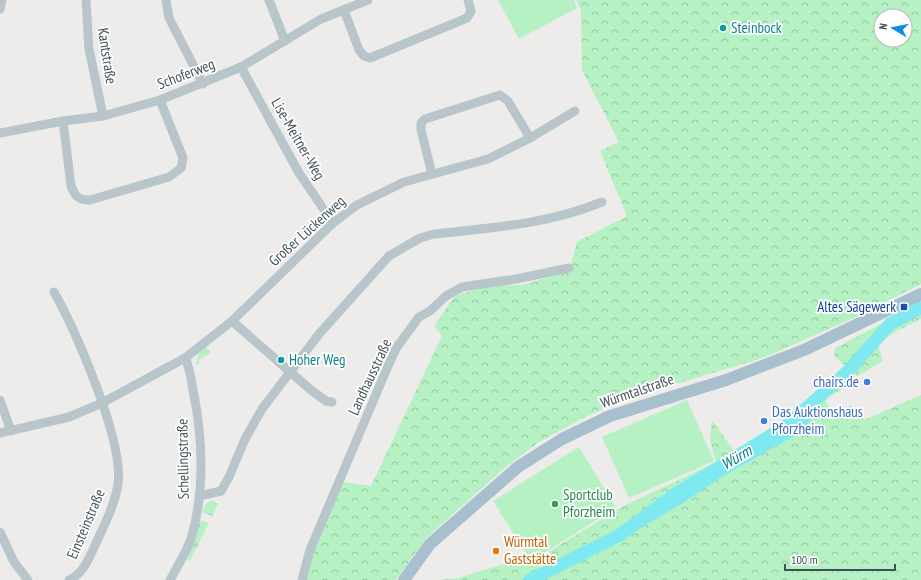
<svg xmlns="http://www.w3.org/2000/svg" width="921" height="580" font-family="'PT Sans Narrow',sans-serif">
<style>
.grass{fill:url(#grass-tufts)}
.forest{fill:url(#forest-crowns);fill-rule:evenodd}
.garden{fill:#b5f1c3}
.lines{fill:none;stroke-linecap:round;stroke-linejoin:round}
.canal{stroke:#7fe9f1;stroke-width:8}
.river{stroke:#7fe9f1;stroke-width:13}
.minor{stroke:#b8c6cc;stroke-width:9}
.major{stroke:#a8c0cd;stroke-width:12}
.culture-dot{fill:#0f9aa8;stroke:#fff;stroke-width:1.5}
.transit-dot{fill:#1a4fb4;stroke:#fff;stroke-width:1.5}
.shop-dot{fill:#3f7fe0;stroke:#fff;stroke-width:1.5}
.leisure-dot{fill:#2e9e5b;stroke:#fff;stroke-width:1.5}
.food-dot{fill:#e8710a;stroke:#fff;stroke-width:1.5}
.labels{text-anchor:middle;stroke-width:3.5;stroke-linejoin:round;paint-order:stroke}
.culture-label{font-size:15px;fill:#0d838f;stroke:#fff;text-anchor:start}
.street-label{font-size:15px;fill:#43525a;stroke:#fff}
.transit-label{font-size:15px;fill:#164399;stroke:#fff;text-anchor:end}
.shop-label{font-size:15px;fill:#366cbe;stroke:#fff;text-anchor:end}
.leisure-label{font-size:15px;fill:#27864d;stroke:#fff;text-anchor:start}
.food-label{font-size:15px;fill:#c56008;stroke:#fff;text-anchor:start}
.water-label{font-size:16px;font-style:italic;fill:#067d85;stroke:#fff}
</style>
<defs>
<pattern id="grass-tufts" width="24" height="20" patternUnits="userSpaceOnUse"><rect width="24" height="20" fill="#b5f1c3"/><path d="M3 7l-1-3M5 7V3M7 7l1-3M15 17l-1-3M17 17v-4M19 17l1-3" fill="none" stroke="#95c6a1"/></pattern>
<pattern id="forest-crowns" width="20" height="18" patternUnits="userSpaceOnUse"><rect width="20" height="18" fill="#b5f1c3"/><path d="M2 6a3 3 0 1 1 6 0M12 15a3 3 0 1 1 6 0" fill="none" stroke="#95c6a1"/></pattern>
</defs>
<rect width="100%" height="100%" fill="#eeebeb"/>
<g class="grass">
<polygon points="206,347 211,352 200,359 198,364 196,364 199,353"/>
<polygon points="212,500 218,504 212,516 202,512 206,504"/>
<polygon points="201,520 209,523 190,561 187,560"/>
</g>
<g class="forest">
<path d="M576,0H921V284L856,317L763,358L628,398L587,416L539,442L507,466L426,538L396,580H306L314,549L344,482L371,486L442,336L434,326L455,296L486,286L522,285L569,271L577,242L627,216L600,151L619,142L582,70L581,10ZM881,16H905V40H881Z"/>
<polygon points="921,303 921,319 893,333 878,345 883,361 857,376 834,356 835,348"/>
<polygon points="843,372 847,382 846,387 827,398 826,401 832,414 851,405 864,420 921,395 921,580 440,580 458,578 524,558 530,563 620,508 716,462 710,440 712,420 737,455 775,430"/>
</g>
<g class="garden">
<polygon points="498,0 574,0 577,8 519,39"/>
<polygon points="687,400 714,461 629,498 602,437"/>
<polygon points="579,447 616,508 531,561 493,501"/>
</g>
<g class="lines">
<polyline class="canal" points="620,535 682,499 717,475 793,432 810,416"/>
<polyline class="river" points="530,580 620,535 674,495 786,426 848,371 890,324 921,307"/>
<g class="minor">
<polyline points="86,0 89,49 103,116"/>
<polyline points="166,0 169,18 203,84"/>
<polyline points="269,0 285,41"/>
<polyline points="0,9 2,0"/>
<polyline points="344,10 359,50 364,56 370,58 467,18 471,11 468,0"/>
<polyline points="241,67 299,173 333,223"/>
<path d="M63,121L71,186C75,196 78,200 90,200L169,177L181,168L183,158L160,100"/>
<polyline points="0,133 63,121 103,116 160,100 241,67 321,19 368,0"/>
<polyline points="432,174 421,130 421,123 425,119 500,95 508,101 530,138"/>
<path d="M54,292C76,330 124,442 118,484C115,504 105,524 97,541C91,554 84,574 69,580"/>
<polyline points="232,321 311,390 326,401 332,402"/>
<polyline points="0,400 11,431"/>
<polyline points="0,433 69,417 102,403 185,358 232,321 333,223 357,205 404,182 488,159 530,138 575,111"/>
<path d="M199,496L221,491L229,477L245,439L262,409L319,334L389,256L420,238L434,234C491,228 549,224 602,202"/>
<polyline points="0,532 14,562 28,580"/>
<path d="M170,580C177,567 186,553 191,539C205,492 203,438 193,390C191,379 190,368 185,358"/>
<polyline points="302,580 310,550 388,366 397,347 419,317 430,311 446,296 462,287 516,279 569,268"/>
</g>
<polyline class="major" points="404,580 430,544 518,467 562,439 610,416 726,380 804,350 921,294"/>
</g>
<g class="culture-dot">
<circle cx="723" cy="28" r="4"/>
<circle cx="281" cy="360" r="4"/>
</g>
<rect class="transit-dot" x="900" y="303" width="8" height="8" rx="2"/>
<g class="shop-dot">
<circle cx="867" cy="382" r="4"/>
<circle cx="764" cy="421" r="4"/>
</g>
<circle class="leisure-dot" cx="555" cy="504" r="4"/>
<circle class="food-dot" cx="496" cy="551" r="4"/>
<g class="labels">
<g class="culture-label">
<text x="731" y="33">Steinbock</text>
<text x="289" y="365">Hoher Weg</text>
</g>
<g class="street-label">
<text transform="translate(107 56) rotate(81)" y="5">Kantstraße</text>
<text transform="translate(186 74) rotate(-21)" y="5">Schoferweg</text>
<text transform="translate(298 139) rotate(60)" y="5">Lise-Meitner-Weg</text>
<text transform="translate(307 231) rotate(-42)" y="5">Großer Lückenweg</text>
<text transform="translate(370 377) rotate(-65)" y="5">Landhausstraße</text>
<text transform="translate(637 391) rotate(-19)" y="5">Würmtalstraße</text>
<text transform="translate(183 459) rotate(-91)" y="5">Schellingstraße</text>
<text transform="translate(86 524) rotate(-67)" y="5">Einsteinstraße</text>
</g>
<g class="transit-label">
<text x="896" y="312">Altes Sägewerk</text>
</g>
<g class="shop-label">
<text x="859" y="387">chairs.de</text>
<text x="772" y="417" text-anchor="start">Das Auktionshaus<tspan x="772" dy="17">Pforzheim</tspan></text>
</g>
<g class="leisure-label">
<text x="563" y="500">Sportclub<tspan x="563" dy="17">Pforzheim</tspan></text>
</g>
<g class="food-label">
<text x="504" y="547">Würmtal<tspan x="504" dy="17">Gaststätte</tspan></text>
</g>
<g class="water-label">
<text transform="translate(736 457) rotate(-31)" y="6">Würm</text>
</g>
</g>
<g transform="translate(893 28) rotate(280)"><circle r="19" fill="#ffffff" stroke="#b4babd"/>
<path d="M0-3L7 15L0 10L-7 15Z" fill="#0d8be6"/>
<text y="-6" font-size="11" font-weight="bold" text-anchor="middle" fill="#43525a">N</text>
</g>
<path d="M785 564v6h110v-6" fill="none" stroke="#43525a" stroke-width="2"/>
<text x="791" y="564" font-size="12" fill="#43525a" stroke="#ffffff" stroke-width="3" paint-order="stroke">100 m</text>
</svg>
